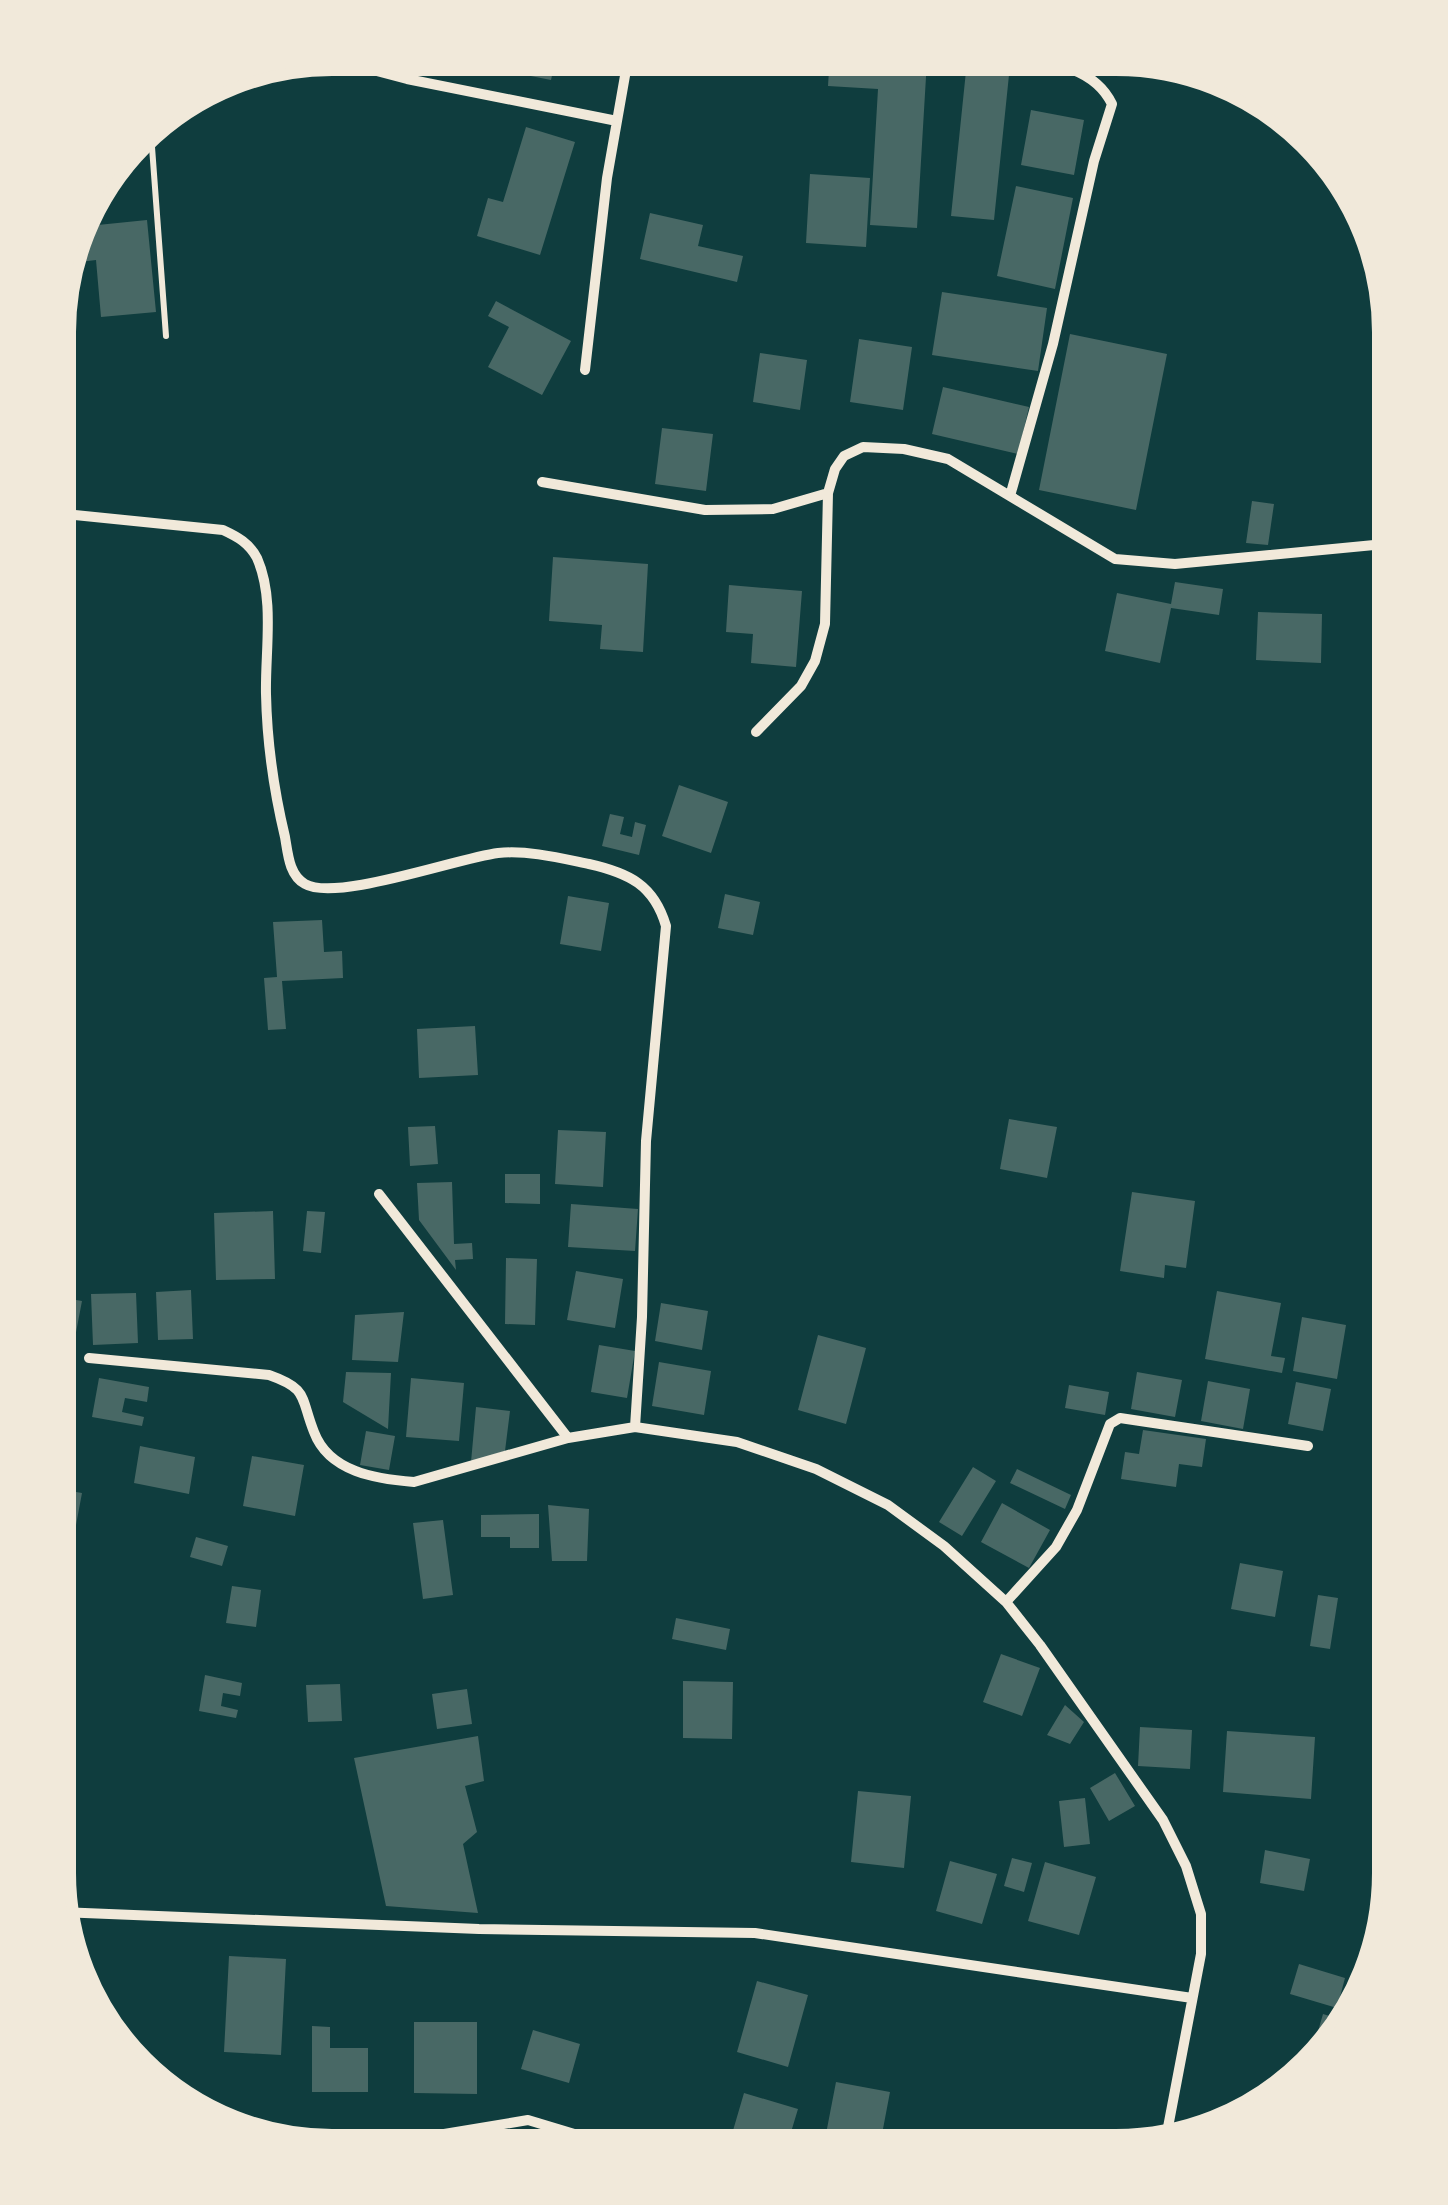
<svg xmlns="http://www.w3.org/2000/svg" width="1448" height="2205" font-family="'Nunito Sans',sans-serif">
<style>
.building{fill:#486865}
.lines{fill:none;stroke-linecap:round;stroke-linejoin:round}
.service{stroke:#f1e9da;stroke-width:6}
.minor{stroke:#f1e9da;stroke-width:10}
.tertiary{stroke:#f1e9da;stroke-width:18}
.rim{fill:none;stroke:#f1e9da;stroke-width:12}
</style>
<rect width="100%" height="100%" fill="#0f3d3e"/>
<path class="building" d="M488,53H557L551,80L486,67Z
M830,54L927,60L917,228L870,225L878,89L828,86Z
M966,71L1009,75L994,220L951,216Z
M1031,110L1084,120L1074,175L1021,165Z
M526,127L575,142L540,255L477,236L488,198L503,202Z
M810,174L870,178L866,247L806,243Z
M1016,186L1073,198L1055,289L997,276Z
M650,213L703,225L698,246L743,256L737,282L640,259Z
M147,220L156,312L101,317L96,260L72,263L71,247L78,227Z
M942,292L1047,308L1038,371L932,355Z
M496,301L571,341L542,395L488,367L509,327L488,316Z
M1070,334L1167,354L1136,510L1039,490Z
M859,339L912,347L903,410L850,402Z
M760,353L807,360L800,410L753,402Z
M943,387L1029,407L1018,454L932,434Z
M662,428L713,434L706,491L655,484Z
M1252,501L1274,504L1268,545L1246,543Z
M553,557L648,564L643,652L600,649L602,625L549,621Z
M1175,582L1223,589L1219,615L1171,608L1160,663L1105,651L1117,593L1171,604Z
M729,585L802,591L796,667L751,663L753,634L726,632Z
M1258,612L1322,614L1321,663L1256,660Z
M679,785L728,802L711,853L662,836Z
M610,814L624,817L620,834L632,837L635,822L646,825L639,855L602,846Z
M725,894L760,902L753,935L718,928Z
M568,896L609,903L601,951L560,944Z
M322,920L324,952L342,951L343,978L282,981L286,1029L268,1030L264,978L277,977L273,922Z
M475,1026L478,1075L419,1078L417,1029Z
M1009,1119L1057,1127L1047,1178L1000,1169Z
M435,1126L438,1164L410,1166L408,1127Z
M558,1130L606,1132L603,1187L555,1184Z
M505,1174H540V1204L505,1203Z
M452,1182L454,1244L472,1243L473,1259L455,1260L456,1270L419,1220L417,1183Z
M1132,1192L1195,1201L1186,1268L1165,1265L1164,1278L1120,1271Z
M571,1204L638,1209L635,1251L568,1247Z
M273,1211L275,1279L216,1280L214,1213Z
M307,1211L325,1212L321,1253L303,1251Z
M506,1258L537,1259L535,1325L505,1324Z
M576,1271L623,1279L615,1328L567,1320Z
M191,1290L193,1339L158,1340L156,1292Z
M1217,1291L1281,1303L1271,1356L1285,1358L1282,1373L1205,1359Z
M136,1293L138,1343L93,1345L91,1294Z
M53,1296L82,1301L73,1348L53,1344Z
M661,1303L708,1311L702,1350L655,1341Z
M404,1312L398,1362L352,1360L355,1315Z
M1302,1317L1346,1325L1337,1379L1293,1371Z
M818,1335L866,1348L846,1424L798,1410Z
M599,1345L635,1351L627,1398L591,1392Z
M659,1362L711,1371L704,1415L652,1406Z
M346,1372L391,1373L388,1429L343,1402Z
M1137,1372L1182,1380L1175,1417L1131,1409Z
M99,1378L149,1387L147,1402L125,1398L122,1412L144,1417L142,1426L92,1417Z
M411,1378L464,1383L459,1441L406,1437Z
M1208,1381L1250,1389L1243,1429L1201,1421Z
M1296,1382L1331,1389L1323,1431L1288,1424Z
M1069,1385L1109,1392L1105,1415L1065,1408Z
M476,1407L510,1411L505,1451L471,1462Z
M1143,1430L1206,1439L1202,1467L1179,1464L1176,1487L1121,1479L1125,1452L1139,1454Z
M366,1431L395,1436L389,1470L360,1465Z
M140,1446L195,1457L189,1494L134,1483Z
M252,1456L304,1465L295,1516L243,1506Z
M973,1467L996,1481L962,1536L939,1522Z
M1017,1469L1071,1495L1065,1509L1010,1483Z
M53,1488L82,1493L73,1541L53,1537Z
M1002,1503L1050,1530L1029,1568L981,1542Z
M548,1505L589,1509L587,1561H552Z
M539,1514V1548H510V1537H481V1515Z
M443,1520L453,1595L423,1599L413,1523Z
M196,1537L228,1546L222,1566L190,1557Z
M1240,1563L1283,1571L1275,1617L1231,1609Z
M232,1586L261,1590L256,1627L226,1623Z
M1318,1595L1338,1598L1330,1649L1310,1646Z
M53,1611L59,1612L55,1637H53Z
M676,1618L730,1629L726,1650L672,1639Z
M1001,1654L1040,1668L1022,1716L983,1702Z
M205,1675L242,1683L240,1696L223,1693L221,1706L238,1710L236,1718L199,1711Z
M683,1681L733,1682L732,1739L683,1738Z
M340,1684L342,1721L308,1722L306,1685Z
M467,1689L472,1724L437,1729L432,1694Z
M1065,1705L1084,1722L1070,1744L1047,1735Z
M1140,1727L1192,1730L1190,1769L1138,1766Z
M1227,1731L1315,1737L1311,1799L1223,1792Z
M478,1736L484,1781L465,1786L477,1832L463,1844L478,1913L386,1906L354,1758Z
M1115,1773L1135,1806L1109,1821L1090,1788Z
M858,1791L911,1796L904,1868L851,1862Z
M1085,1798L1090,1844L1064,1847L1059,1801Z
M1265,1850L1310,1859L1304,1891L1260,1883Z
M1012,1858L1032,1863L1024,1892L1004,1886Z
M950,1861L997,1874L982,1924L936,1911Z
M1045,1862L1096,1877L1079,1935L1028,1921Z
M229,1956L286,1959L281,2055L224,2052Z
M1299,1964L1345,1978L1337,2008L1290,1994Z
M757,1981L808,1995L788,2067L737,2052Z
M1323,2014L1346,2021L1338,2043L1322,2055L1312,2052Z
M414,2022H477V2094L414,2093Z
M312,2026L330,2027V2048H368V2092H312Z
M533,2030L580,2044L569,2083L521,2069Z
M836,2082L890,2092L879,2150L825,2139Z
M744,2093L798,2109L785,2152L727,2151Z"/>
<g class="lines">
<path class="service" d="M150,120L166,336"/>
<path class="minor" d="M316,55L407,79L617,121
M1002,55C1042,62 1092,63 1112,104L1094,161L1053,344L1010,496
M585,370L607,178L629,53
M542,482L705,510L773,509L828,493
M55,513L223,530C238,537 249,543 257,558C275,599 265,651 266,694C267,742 274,791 285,837C288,854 289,875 305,884C336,902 458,858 498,853C528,850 560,858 589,864C629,873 654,885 666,926L646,1141L642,1317L635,1427
M756,732L801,686L815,661L825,624L828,493L835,469L844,456L863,447L904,449L948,459L1115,559L1175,564L1395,543
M379,1194L568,1438
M89,1358L269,1375C309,1389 300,1397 314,1432C329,1472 376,1479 414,1482L568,1438L635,1427L737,1442L816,1469L888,1505L944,1546L1006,1602L1040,1645L1163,1820L1186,1866L1201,1914V1954L1165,2143
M1006,1602L1056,1547L1077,1510L1110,1424L1120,1418L1308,1446
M60,1912L479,1929L755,1933L1192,1998
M420,2138L528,2120L581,2136L603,2151"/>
<path class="tertiary" d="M1395,996L1391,939L1395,848"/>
</g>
<path d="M0 0H1448V2205H0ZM332 70H1116A262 262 0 0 1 1378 332V1873A262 262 0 0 1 1116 2135H332A262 262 0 0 1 70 1873V332A262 262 0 0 1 332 70Z" fill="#f1e9da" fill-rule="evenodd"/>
<path class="rim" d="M332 70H1116A262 262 0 0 1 1378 332V1873A262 262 0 0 1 1116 2135H332A262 262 0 0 1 70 1873V332A262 262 0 0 1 332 70Z"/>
</svg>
